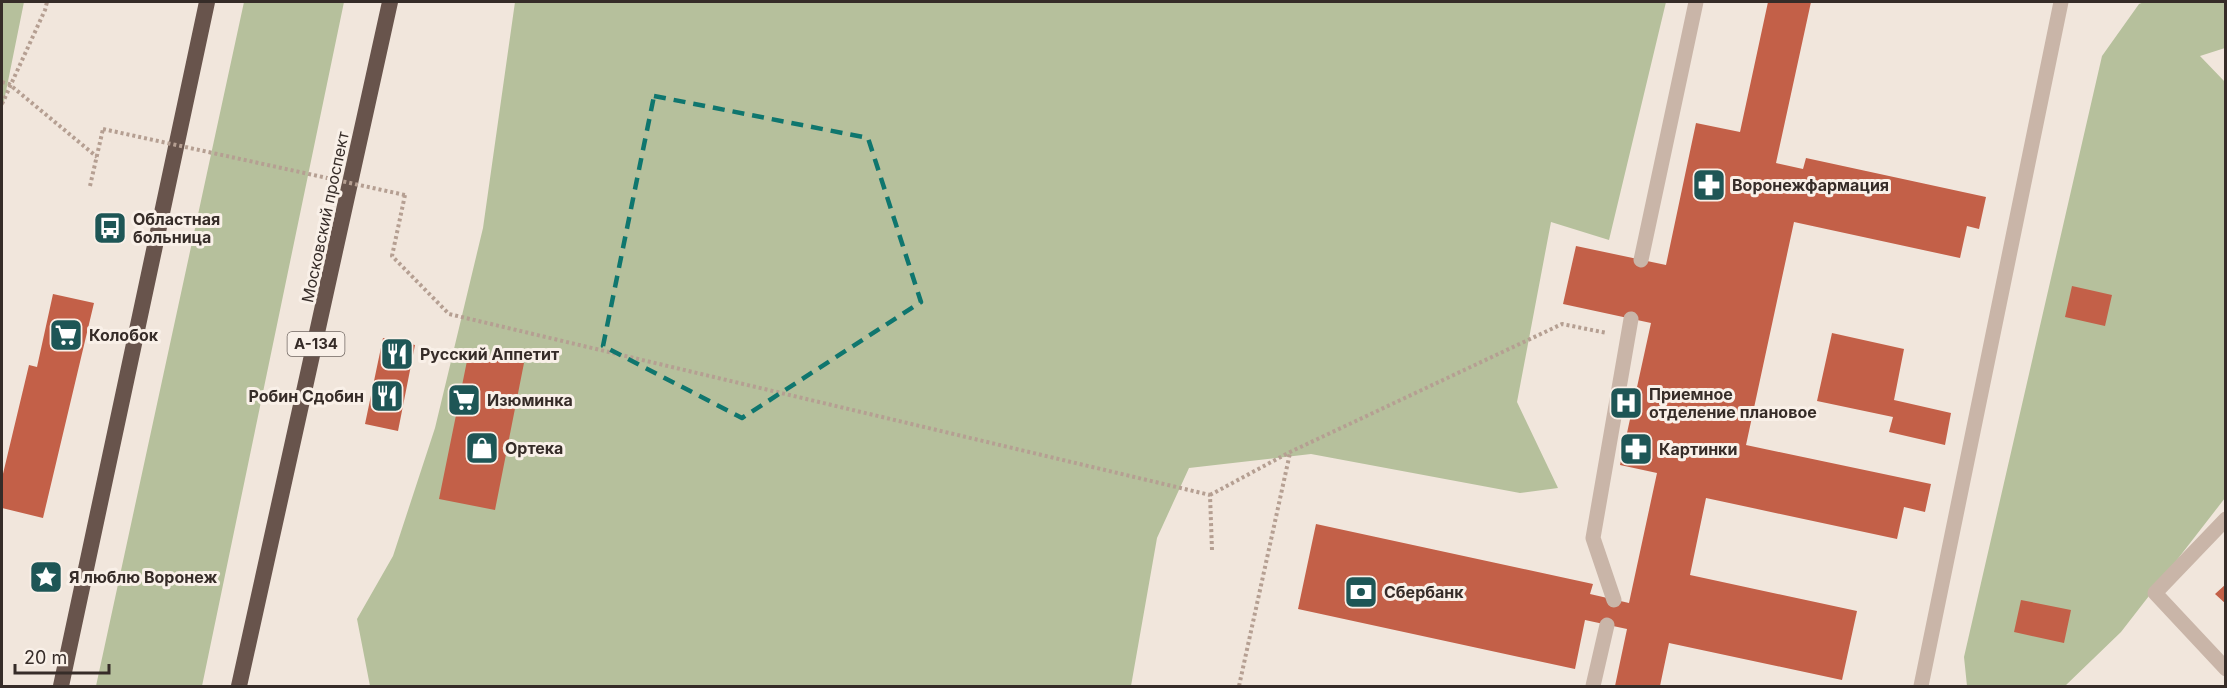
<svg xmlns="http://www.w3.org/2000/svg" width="2227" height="688" font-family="Inter,sans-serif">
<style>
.green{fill:#b6c09c}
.building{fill:#c36048}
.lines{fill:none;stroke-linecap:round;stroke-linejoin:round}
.path{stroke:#b59f92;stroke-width:4;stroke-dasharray:3 3;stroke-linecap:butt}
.service{stroke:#c9b5a8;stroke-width:15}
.trunk{stroke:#68544c;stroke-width:16}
.path-bridge{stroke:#b59f92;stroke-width:4;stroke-dasharray:3 3;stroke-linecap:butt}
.marked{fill:none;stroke:#0f766e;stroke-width:4.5;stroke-dasharray:12 8;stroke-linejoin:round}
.labels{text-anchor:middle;stroke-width:6;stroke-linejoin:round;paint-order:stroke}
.shield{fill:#f9f0e8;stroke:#706762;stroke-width:1.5}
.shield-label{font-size:15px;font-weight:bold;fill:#362c28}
.poi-label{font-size:16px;font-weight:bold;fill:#362c28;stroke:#f9f0e8;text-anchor:start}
.street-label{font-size:16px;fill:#362c28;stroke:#f9f0e8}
</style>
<rect width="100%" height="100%" fill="#f1e6dc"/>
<path class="green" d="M2,2H24L2,111Z
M244,2H344L202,686H96Z
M515,2H1666L1609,240L1551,222L1517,402L1558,488L1520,493L1311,454L1189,468L1157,538L1131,686H370L357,619L393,556L435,428L483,228Z
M2144,2H2225V48L2200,56L2225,82V498L2121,632L2065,686H1967L1964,657L2102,56L2139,4Z"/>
<path class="building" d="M1768,2H1811L1776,163L1803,169L1806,158L1986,197L1979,229L1967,226L1960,258L1794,222L1746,445L1931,484L1925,512L1904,507L1897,539L1706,498L1690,575L1857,611L1842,680L1669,643L1660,686H1615L1627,629L1585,620L1575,669L1298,609L1316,524L1593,584L1590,594L1629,603L1657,473L1620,465L1651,323L1563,304L1576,246L1666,265L1696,123L1740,132Z
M2072,286L2112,295L2105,326L2065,317Z
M53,294L94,303L43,518L2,508V478L29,365L37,367Z
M1832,333L1904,349L1894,400L1951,413L1945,445L1889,432L1893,417L1817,401Z
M383,338L415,345L398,431L365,424Z
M469,351L524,363L495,510L439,499Z
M2226,584V604L2215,594Z
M2021,600L2071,610L2064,643L2014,632Z"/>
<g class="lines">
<path class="path" d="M2,82L9,84L97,157
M2,104L45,10L47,2
M90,186L103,129
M405,195L392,256L449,314L1210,495L1212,550
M1210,495L1290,452L1562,324L1607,333
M1239,686L1290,453"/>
<path class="service" d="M1641,260L1696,2
M2226,519L2155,593L2226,669
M1614,600L1593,538L1631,319
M1593,686L1607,625
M1921,686L2061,2"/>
<path class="trunk" d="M61,686L207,2
M239,686L390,2"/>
<path class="path-bridge" d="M103,129L405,195"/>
</g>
<path class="marked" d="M654,96L868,138L921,302L742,418L603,346Z"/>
<defs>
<symbol id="pharmacy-square" viewBox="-11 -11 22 22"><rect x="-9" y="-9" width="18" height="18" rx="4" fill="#1e5656" stroke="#f9f0e8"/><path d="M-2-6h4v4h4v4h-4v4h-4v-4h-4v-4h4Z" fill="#fff"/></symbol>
<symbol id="bus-square" viewBox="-11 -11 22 22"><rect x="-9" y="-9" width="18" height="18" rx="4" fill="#1e5656" stroke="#f9f0e8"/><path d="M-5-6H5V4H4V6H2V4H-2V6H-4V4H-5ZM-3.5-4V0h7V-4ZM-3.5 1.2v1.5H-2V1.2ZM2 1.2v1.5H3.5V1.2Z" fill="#fff"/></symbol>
<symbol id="supermarket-square" viewBox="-11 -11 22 22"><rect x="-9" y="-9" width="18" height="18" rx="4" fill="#1e5656" stroke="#f9f0e8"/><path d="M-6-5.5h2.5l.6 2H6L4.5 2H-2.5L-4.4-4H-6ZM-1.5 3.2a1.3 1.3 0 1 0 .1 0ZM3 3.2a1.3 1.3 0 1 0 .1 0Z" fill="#fff"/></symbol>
<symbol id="restaurant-square" viewBox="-11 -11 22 22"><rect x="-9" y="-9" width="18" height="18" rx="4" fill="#1e5656" stroke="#f9f0e8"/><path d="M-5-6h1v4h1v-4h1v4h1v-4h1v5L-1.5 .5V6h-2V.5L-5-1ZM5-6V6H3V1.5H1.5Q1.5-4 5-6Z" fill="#fff"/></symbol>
<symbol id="hospital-square" viewBox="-11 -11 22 22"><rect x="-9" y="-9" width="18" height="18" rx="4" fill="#1e5656" stroke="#f9f0e8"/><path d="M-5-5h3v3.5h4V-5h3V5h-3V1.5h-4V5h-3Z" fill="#fff"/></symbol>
<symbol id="shop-square" viewBox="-11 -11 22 22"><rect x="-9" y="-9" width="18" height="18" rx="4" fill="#1e5656" stroke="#f9f0e8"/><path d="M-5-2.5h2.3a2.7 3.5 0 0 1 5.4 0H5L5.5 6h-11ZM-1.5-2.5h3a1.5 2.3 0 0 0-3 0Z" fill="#fff"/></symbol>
<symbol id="sight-square" viewBox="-11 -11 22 22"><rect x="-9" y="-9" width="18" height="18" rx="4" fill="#1e5656" stroke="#f9f0e8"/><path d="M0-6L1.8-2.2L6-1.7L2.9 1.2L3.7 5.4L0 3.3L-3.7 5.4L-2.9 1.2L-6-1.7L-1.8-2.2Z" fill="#fff"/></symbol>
<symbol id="bank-square" viewBox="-11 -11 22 22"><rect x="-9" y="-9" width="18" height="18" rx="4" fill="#1e5656" stroke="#f9f0e8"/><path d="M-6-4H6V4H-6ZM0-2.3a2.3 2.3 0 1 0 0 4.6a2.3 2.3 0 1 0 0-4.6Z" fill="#fff"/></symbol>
</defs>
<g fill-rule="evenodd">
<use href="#pharmacy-square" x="1690" y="166" width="38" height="38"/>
<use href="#bus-square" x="91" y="209" width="38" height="38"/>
<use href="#supermarket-square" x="47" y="316" width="38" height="38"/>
<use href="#restaurant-square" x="378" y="335" width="38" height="38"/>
<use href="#restaurant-square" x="368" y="377" width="38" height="38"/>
<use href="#supermarket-square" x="445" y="381" width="38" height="38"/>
<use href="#hospital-square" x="1607" y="384" width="38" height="38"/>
<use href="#shop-square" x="463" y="429" width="38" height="38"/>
<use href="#pharmacy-square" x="1617" y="430" width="38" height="38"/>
<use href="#sight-square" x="27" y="558" width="38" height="38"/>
<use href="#bank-square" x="1342" y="573" width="38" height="38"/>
</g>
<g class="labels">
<rect class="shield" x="287.5" y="332" width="57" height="24" rx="4.5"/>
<g class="shield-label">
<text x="316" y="349">А-134</text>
</g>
<g class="poi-label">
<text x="1732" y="191">Воронежфармация</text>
<text x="133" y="225">Областная<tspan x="133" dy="18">больница</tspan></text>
<text x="89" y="341">Колобок</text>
<text x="420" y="360">Русский Аппетит</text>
<text x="1649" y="400">Приемное<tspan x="1649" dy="18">отделение плановое</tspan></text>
<text x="364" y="402" text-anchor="end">Робин Сдобин</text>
<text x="487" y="406">Изюминка</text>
<text x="505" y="454">Ортека</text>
<text x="1659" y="455">Картинки</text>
<text x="69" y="583">Я люблю Воронеж</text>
<text x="1384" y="598">Сбербанк</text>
</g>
<g class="street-label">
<text transform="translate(325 217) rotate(-78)" y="6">Московский проспект</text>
</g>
</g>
<rect width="2227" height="688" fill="none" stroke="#362c28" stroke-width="6"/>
<path d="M15 664v9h94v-9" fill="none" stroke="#362c28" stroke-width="3"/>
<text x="24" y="664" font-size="18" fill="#362c28" stroke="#f9f0e8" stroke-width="4.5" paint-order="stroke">20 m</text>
</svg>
